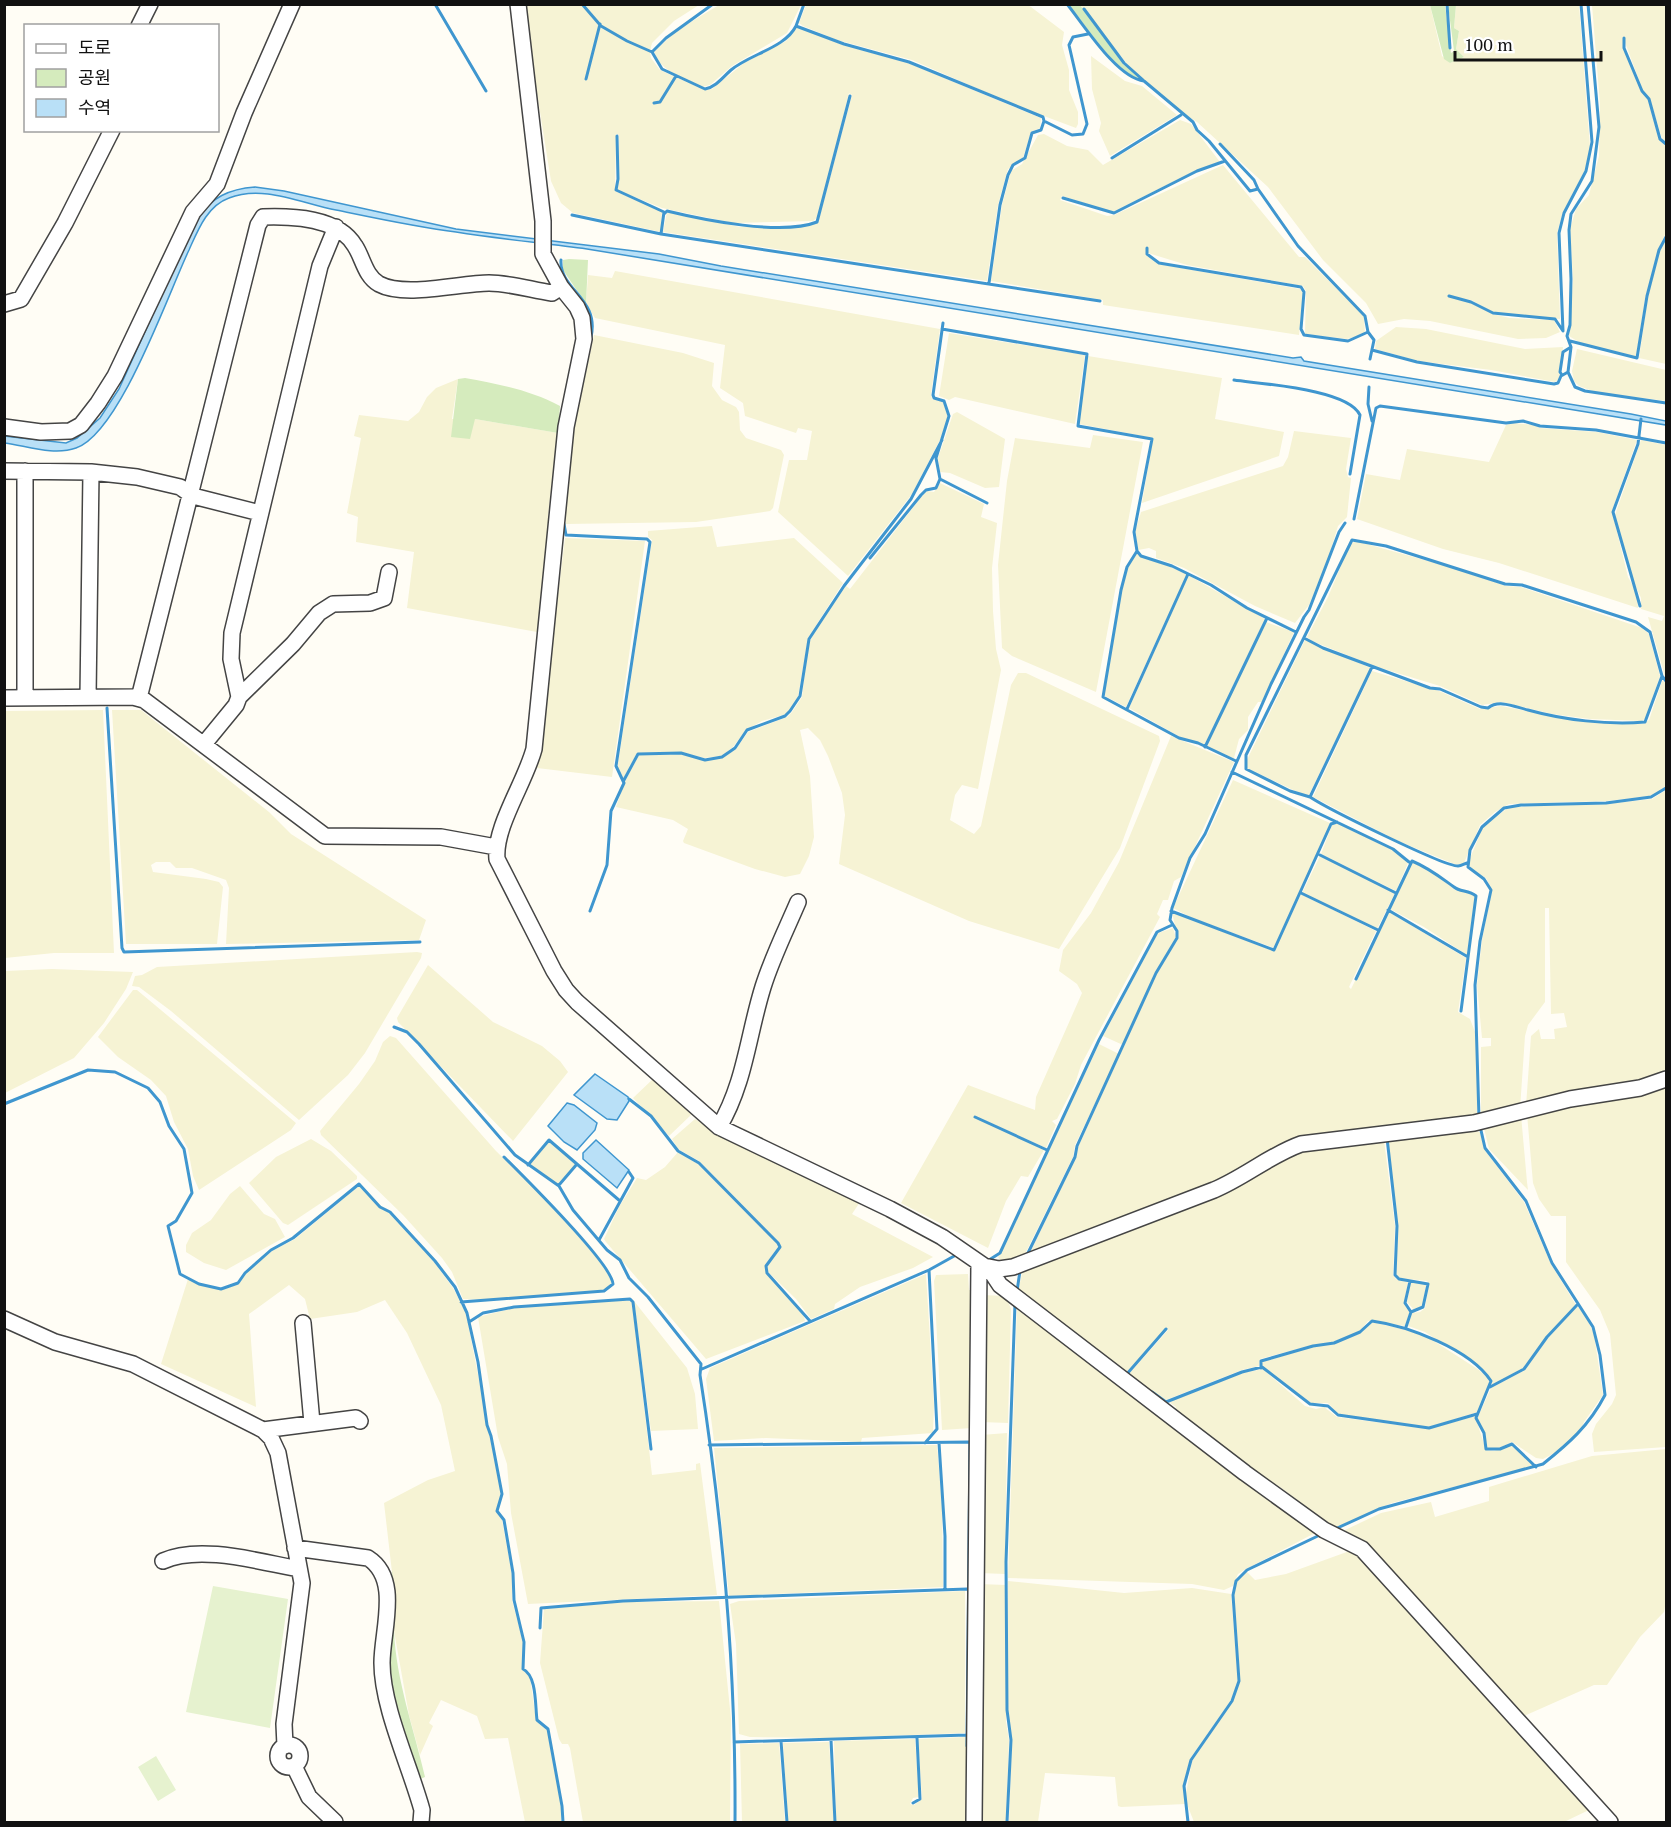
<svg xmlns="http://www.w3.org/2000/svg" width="1671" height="1827" font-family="'PT Serif','Noto Sans KR',serif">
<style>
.farmland{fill:#f6f3d4}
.green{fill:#d5ebbd}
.pitch{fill:#e6f2cf}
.water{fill:#b9e0f7;stroke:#3f96cf;stroke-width:1.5}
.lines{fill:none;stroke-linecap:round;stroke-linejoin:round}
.stream{stroke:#3f96cf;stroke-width:3}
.minor-casing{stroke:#444;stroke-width:18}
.minor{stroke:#fff;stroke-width:15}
</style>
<rect width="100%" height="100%" fill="#fffdf5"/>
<path class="farmland" d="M523,5H699L674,21L652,43L650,51L651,58L660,70L705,90L712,89L744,63L786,41L797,27L843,45L908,63L1041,118L1040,128L1031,132L1023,158L1008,169L998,205L987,281L663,232L667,212L740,227H796L818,223L852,95L849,93L819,216L813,221L733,223L662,208L617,190L619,135L616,134L615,191L662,212L661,232L573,213L561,203L551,181Z
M719,5H801L787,33L732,66L710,85L702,87L669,71L660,63L654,52L676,31Z
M806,5L1026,4L1031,7L1064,32L1062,45L1069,70V90L1078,112V124L1076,128L1015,105L912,60L837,40L803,26L799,23Z
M1080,5H1430L1442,56L1450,63L1464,57L1456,49L1459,31L1454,28L1456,5H1579L1590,147L1585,170L1563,212L1557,233L1560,319L1510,315L1493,312L1471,300L1447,296L1471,303L1492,314L1510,318L1554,320L1560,332L1546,338L1518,339L1430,321L1404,319L1378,324L1366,303L1323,260L1268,187L1197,122L1181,112L1132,70Z
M1592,5H1666V142L1662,139L1650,99L1643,91L1623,37L1624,48L1641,91L1648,99L1659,140L1666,146V233L1658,250L1645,299L1636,357L1582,344L1569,336L1573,279L1570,229L1576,209L1589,195L1599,156L1600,104Z
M1091,56L1125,81L1142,86L1177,115L1110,156L1099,131L1101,123L1092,89Z
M1180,120L1191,124L1220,162L1197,170L1113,212L1062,196L1060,200L1107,216L1114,215L1223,165L1299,257H1305L1364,316L1365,334L1347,339L1305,334L1306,291L1303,286L1187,265L1148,253L1147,247L1146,255L1158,264L1300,289L1303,293L1299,335L1103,305V300L991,281L1002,205L1011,171L1022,164L1038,135L1044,134L1067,146L1088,150L1103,165Z
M1666,240V364L1639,358L1648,296L1660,250Z
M615,271L940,329L931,394L932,399L943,402L948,416L941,438L912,494L848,576L778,512L789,460H807L812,431L798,428L796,433L745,416L743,403L720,388L725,345L595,318L586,304L588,275L612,278Z
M1396,327L1426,329L1525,349L1563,347L1559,379L1555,382L1491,370L1418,361L1375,349L1376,341Z
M949,333L1085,355L1075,424L955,397L949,400L939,396Z
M594,335L683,353L714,363L712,386L722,400L736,407L739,412L740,430L746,438L781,450L784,455L773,508L770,511L696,522L566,524V478L574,429Z
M1577,349L1666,370V401L1595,392L1579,386L1574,381L1572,371Z
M1088,356L1222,378L1215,419L1284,432L1279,456L1142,503L1153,438L1079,424Z
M458,379L452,419H475L558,433L548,515L551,527L537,632L407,608L414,552L356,542L358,517L347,513L361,438L354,436L359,415L408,421L419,412L427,397L436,388Z
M957,412L1005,439L999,487L985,488L950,473L940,472L938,458L953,414Z
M1513,423L1535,425L1540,428L1597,432L1637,440L1612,511L1628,577L1637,593L1638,608L1499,563L1443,549L1357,519L1366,474L1400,480L1407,449L1489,462L1506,425Z
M1294,431L1351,438L1346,469L1348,477L1351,478L1347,517L1338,526L1326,566L1309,605L1295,623L1255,606L1184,568L1156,558V551L1149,548L1138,550L1135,532L1141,512L1283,466L1288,457Z
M1093,435L1143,442L1096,692L1012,656L1002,648L998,565L1007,481L1015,438L1090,448Z
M1641,440L1666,445V680L1648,617L1662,621L1664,616L1641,609V598L1631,576L1615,515Z
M940,483L984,504L981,517L997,523L992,568L993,611L996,649L1001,670L978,789L962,785L955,795L950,820L974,834L981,826L1011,685L1018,673H1026L1159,736L1160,741L1120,848L1059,949L969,921L839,864L845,815L842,793L828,756L820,740L808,728L800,730L810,776L814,837L809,856L800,874L785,877L755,869L684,843L683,841L688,829L673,820L616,807L625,781L639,755L681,754L706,761L722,758L736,749L748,732L787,717L792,712L802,697L808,645L816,629L846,586L850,589L922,496L927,491L934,492Z
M712,526L717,547L794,538L843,583L808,638L798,697L787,714L762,721L746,730L733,747L722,756L704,758L681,752L637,753L623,779L617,770L652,540L648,537V531Z
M565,538L645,541L612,777L537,768Z
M1356,541L1457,569L1506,586L1521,587L1642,628L1649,634L1660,676L1646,718L1642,721L1590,719L1552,714L1502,702L1482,705L1440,686L1374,666L1312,641L1307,637L1328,597L1350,544Z
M1137,553L1187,574L1126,707L1105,696L1103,692L1122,590L1128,567Z
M1188,575L1265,619L1204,746L1180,737L1129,708Z
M1266,622L1294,632L1262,702H1258L1248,717V730L1239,739L1234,758L1225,757L1206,747Z
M1305,640L1371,668L1308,797L1247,768L1245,764Z
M1372,671L1439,691L1480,709L1501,706L1582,721L1643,724L1649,720L1662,681L1666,682V787L1652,796L1607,801L1509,804L1495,812L1480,825L1464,863L1457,865L1442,859L1398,841L1313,797Z
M103,710L114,953H54L5,958V711Z
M112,710H141L269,812L291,834L426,920L419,940L226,944L229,888L226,880L192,868H176L170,862H156L151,865L153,872L206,879L219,882L223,887L217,944H126Z
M1171,736L1234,762L1181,877L1174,881L1168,900H1163L1157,914L1160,917L1081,1065L1075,1084L1057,1119L1052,1121L1056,1125L1046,1148L973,1115L1044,1150L1028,1177L1021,1176L1006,1201L988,1248L901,1203L968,1085L1035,1110L1036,1097L1082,993L1077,984L1059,971L1063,950L1091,913L1119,862Z
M1233,780L1330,823L1319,854L1274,948L1192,918L1173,908Z
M1666,790V1074L1526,1106L1531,1036L1539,1029L1541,1039H1555L1554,1029L1567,1027L1564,1013L1551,1014L1549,908H1545V1002L1528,1025L1525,1036L1520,1109L1481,1117V1047L1491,1046V1038H1482L1477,985L1482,940L1492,890L1486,878L1472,870L1468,863L1483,827L1509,807L1606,804L1652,799Z
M1336,823L1393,850L1408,863L1396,891L1321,854L1332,825Z
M1320,856L1395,893L1377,929L1302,893Z
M1412,862L1431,870L1455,890L1466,891L1475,896L1467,955L1424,927L1390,909Z
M1301,894L1376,931L1349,987L1351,989L1389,912L1466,958L1458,1012L1470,1019L1477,1037V1119L1289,1142L1278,1146L1236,1177L1028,1257L1076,1157L1078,1147L1157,973L1178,939L1172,912L1274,951Z
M1173,928L1176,938L1155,972L1123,1045L1103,1036L1158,933Z
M417,952L422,953L421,958L365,1053L348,1075L299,1120L171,1011L139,987L132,986L135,976L142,975L157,967Z
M428,965L493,1022L542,1046L560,1061L568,1072L513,1141L398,1022L397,1018Z
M52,969L133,972L126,989L104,1023L74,1058L5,1093V971Z
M133,990H137L296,1123L291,1130L199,1190L193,1176L188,1149L174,1122L166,1096L151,1080L118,1057L98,1037Z
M390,1036L396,1038L496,1151L553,1207L605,1267L613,1280L610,1288L604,1290L486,1300L463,1299L452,1272L442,1258L403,1215L321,1135L320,1131L359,1084L375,1061L383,1042Z
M1099,1044L1119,1054L1075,1145L1073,1157L1025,1254L1016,1261L1002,1263L998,1257Z
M654,1078L690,1111L691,1115L669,1136L633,1098Z
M1666,1082V1447L1594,1452L1592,1434L1596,1424L1612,1404L1616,1395L1610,1334L1600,1310L1566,1262V1216H1551L1539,1199L1533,1183L1527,1114Z
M1521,1115L1527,1182L1528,1190L1489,1149L1483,1124Z
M695,1119L724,1137L860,1202L852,1214L933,1257L913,1268L860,1287L835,1304L834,1309L811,1319L796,1299L768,1272L767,1266L781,1247L779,1242L699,1161L678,1149L672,1139Z
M1472,1131L1480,1132L1484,1149L1524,1202L1551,1264L1576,1305L1546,1337L1523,1368L1492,1385L1489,1376L1480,1368L1425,1332L1408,1326L1412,1313L1420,1312L1425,1308L1429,1284L1427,1281L1399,1278L1396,1274L1398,1226L1387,1140Z
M311,1139L331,1151L357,1176V1179L288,1225L283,1223L249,1183L276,1157Z
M1384,1140L1395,1226L1393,1275L1396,1279L1408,1282L1404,1303L1410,1311L1405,1326L1368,1321L1360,1331L1333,1342L1313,1345L1260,1359L1259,1366L1242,1370L1166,1400L1128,1375L1168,1330L1166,1328L1126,1373L1018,1292L1023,1269L1304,1148Z
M549,1141L576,1164L558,1185L529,1165Z
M678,1152L698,1164L777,1243L778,1247L765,1265L766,1273L803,1313L805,1321L706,1359L606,1242L604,1239L619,1207L637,1178L646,1180L665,1167Z
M240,1186L264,1214L275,1219L285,1237L226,1270L204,1263L186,1252V1245L192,1233L211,1220L230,1194Z
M359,1186L389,1213L434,1262L453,1288L466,1313L500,1488L501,1500L496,1511L502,1520L512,1574V1600L523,1642L522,1669L530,1677L536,1720L547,1729L561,1805V1822H525L508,1738L485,1739L477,1716L441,1700L429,1723L433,1726L420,1755L409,1715L394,1631L395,1598L384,1503L428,1480L455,1471L441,1405L407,1333L385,1300L357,1312L310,1319L305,1299L289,1285L249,1314L256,1407L161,1364L188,1279L221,1290L239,1284L246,1273L272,1251L295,1239Z
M926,1274L934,1405L933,1433L862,1438L861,1442L766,1438L714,1441L706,1379L710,1368Z
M968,1274L969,1290H973L972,1428L942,1430L934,1281L936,1275Z
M1411,1282L1426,1284L1423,1306L1415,1311L1407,1302Z
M982,1295L1006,1296L1011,1309L1008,1423L981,1422Z
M625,1300L632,1302L652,1475L696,1470V1464L700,1463L717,1595L528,1604L511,1513L507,1464L498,1437L478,1317L514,1308Z
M634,1301L687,1368L695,1394L698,1429L651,1431Z
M1017,1306L1134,1395L1315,1533L1246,1569L1238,1574L1233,1586L1224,1590L1192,1584L1008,1578Z
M1577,1306L1585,1315L1594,1334L1603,1395L1584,1422L1581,1431L1564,1448L1543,1459L1536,1458L1512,1442L1500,1448L1487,1449L1485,1432L1477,1419L1491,1388L1525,1370L1548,1338Z
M1372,1322L1423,1334L1479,1370L1488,1378L1490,1385L1478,1412L1429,1427L1338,1414L1328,1403H1311L1261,1366L1262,1362L1313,1347L1334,1344L1361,1333Z
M1263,1369L1305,1406L1316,1409L1324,1407L1337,1417L1429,1429L1475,1416L1486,1450L1494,1451L1512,1445L1535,1466L1392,1503L1334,1528L1280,1487L1253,1471L1221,1444L1175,1412L1176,1407L1169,1402L1242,1373Z
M1007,1433L1005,1574L979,1573L981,1435Z
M937,1445L942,1506L943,1587L729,1596L714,1448Z
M1666,1449V1601L1664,1612L1640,1637L1607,1685H1594L1522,1717L1344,1534L1345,1530L1381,1513L1431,1502L1435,1517L1489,1501V1487L1592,1456Z
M1355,1549L1526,1734L1589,1810L1564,1822H1194L1185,1799L1192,1761L1233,1701L1240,1681L1234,1595L1237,1581L1247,1572L1255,1580L1286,1574Z
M1008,1581L1124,1593L1192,1588L1231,1594L1238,1681L1231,1700L1190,1759L1183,1786L1185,1804L1121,1807L1118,1806L1115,1777L1045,1773L1038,1822H1009L1012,1740L1008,1721Z
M979,1584L1006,1585V1722L1009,1740L1006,1822H977Z
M965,1591V1733L831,1738L750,1737L739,1734L736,1644L730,1604L739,1601Z
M719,1601L731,1719L730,1822H583L570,1748L568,1744H562L559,1739L540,1663L544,1609L624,1602Z
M966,1737L967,1822H836L834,1741L915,1739L919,1797L913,1798L910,1804L914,1805L922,1799L918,1739Z
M829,1742L834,1822H788L783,1743Z
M779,1743L785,1822H742L740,1744Z"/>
<path class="green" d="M1069,5H1080L1123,64L1143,80C1119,77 1084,23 1069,5Z
M1430,5H1445L1451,53L1454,51L1448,5H1456L1454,28L1459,31L1456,49L1464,57L1450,63L1444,59Z
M569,259L588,260L586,304L563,270V260Z
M465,378C498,384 530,390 560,406L558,433L475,419L470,439L451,437L458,379Z
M392,1570C395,1591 393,1610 394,1631C396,1680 414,1729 425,1777L420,1779L389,1682Z"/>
<path class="pitch" d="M213,1586L288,1599L270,1728L186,1712Z
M156,1756L176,1790L158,1801L138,1767Z"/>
<path class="water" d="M255,187L284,191L456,229L659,254L721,266L1293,358L1301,357L1304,361L1631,414L1666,421V425L587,249C543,243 500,239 456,232C416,227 375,218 336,210C303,204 263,184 229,198C207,206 198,230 189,250C168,294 120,433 76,448C54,456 27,446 5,443L4,436L66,443L77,438L100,418L119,389L196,219C212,197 229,189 255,187Z
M595,1074L628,1097L629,1101L617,1120L607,1119L574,1095Z
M567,1103L574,1105L597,1123L595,1130L577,1150L564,1142L548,1126Z
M596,1140L629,1170L617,1188L583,1159V1153Z"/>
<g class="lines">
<path class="stream" d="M435,4L486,91
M582,4L601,26L627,41L652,52
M713,4L666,38L652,52L662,69L705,89C716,87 723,77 731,70C750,54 785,48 796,26L844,44L909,62L1043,117L1044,121L1072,135L1083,134L1087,124L1069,45L1073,37L1088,34
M1067,4C1084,25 1117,78 1144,81L1193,122L1197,130L1209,141L1250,191L1258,189L1298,246L1365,316L1368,332L1374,340L1370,359
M1447,4L1450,48
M1084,9L1124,63L1143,80
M796,26L804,4
M1624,38V48L1642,91L1649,99L1660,139L1666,144
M586,79L600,24
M654,103L660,102L676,76
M617,136L618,179L616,190L664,212L661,234
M1220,144L1254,180L1258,189
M1112,158L1181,115
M1063,198L1114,213L1197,171L1225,161
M664,214L667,211C704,220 782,236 817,222L850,96
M572,215L661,234L1100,301
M1147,248V254L1159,263L1301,287L1304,292L1301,329L1304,335L1348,341L1368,332
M561,260C559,290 600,298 591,337
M989,283L1000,205L1008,175L1013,165L1025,158L1032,133L1041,130L1044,121
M1449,296L1471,302L1493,313L1555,319L1563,331
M943,323L933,395L934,398L944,401L949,416L936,458L940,479L987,503
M942,329L1087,354L1078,426L1152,439L1134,532L1137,551L1141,556L1172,566L1211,585L1247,608L1296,632
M1563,331L1559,233L1564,213L1586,171L1592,142L1581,4
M1570,341L1637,358L1647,296L1659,250L1666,237
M1372,350L1417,362L1554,384L1558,383L1561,376L1568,372L1575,387L1585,391L1666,403
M1568,372L1571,347L1567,336L1570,325L1571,279L1569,230L1571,214L1592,181L1599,127L1588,4
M1562,375L1560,372L1563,352L1571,347
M1234,380C1261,384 1348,389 1360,415L1350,474
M1369,387L1368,404L1372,421
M1354,519L1376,408L1380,406L1506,423L1523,421L1540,426L1596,430L1666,443
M564,524L566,535L647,539L650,542L616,766L624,783L611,811L607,865L590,911
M1137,551L1127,567L1121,590L1103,697L1179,738L1198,743L1236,761
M870,558L921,495L926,490L936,488L940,479
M1640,606L1613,512L1638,444L1641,419
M1304,638L1323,648L1430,688L1440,689L1481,707L1488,708C1499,699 1515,707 1528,710C1564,720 1607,725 1645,722L1662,676
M1372,667L1310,797L1290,791L1246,769V755L1352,540L1386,546L1505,584L1522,585L1636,622L1650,632L1662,676L1666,681
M107,708L122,948L124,952L420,942
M1127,709L1188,574
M1205,747L1267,618
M1232,772L1393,849L1409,862
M624,780L638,754L681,753L705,760L722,757L735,748L747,730L785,716L790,711L800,696L809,639L844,586L911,499L942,440
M1310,797C1328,809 1443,866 1458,866C1461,866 1464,864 1467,863
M1320,855L1396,893
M1301,893L1378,930
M1388,910L1468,957
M1171,911L1274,950L1331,824L1337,822
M1356,979L1412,861C1429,868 1440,877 1454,887C1460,892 1469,890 1476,896L1461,1011
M394,1027L407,1032L419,1044L515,1155L559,1186L573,1210L607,1250L620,1260L629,1278L648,1297L701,1364L700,1375C723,1522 736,1674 735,1822
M629,1099L651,1116L678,1151L699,1163L778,1243L780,1247L766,1266L767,1273L810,1321
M4,1104L88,1070L115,1072L148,1088L160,1102L169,1126L184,1149L192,1193L176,1221L168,1226L180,1274L199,1284L221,1289L238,1283L245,1273L271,1250L293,1238L359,1184L380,1207L390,1212L435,1261L455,1287L467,1313L478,1362L487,1425L491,1436L502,1494L497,1511L504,1520L513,1573L514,1600L524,1642L523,1669C537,1676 535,1705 537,1720L548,1729L562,1806L563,1822
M975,1117L1047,1150
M1479,1118L1475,985L1480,941L1491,890L1484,879L1468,867L1470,850L1482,827L1504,808L1521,805L1606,803L1651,797L1666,788
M1387,1138L1397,1226L1395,1275L1399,1279L1428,1284L1423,1307L1411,1312L1406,1327
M528,1165L549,1140L620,1201
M559,1185L577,1164
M599,1240L633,1178L629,1172
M1026,1257L1075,1157L1077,1146L1156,973L1177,938V931L1170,920L1172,908L1190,858L1205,834L1271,684L1304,617L1309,610L1339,532L1345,523
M989,1260L1000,1253L1099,1040L1157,932L1172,925
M1410,1281L1405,1303L1411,1312
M1017,1291L1020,1271
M461,1302L604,1291L613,1284C612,1264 523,1176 504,1157
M469,1322L483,1313L514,1307L630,1299L633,1302L651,1449
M1261,1368V1361L1313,1346L1334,1343L1360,1332L1372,1321C1408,1326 1470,1349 1491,1381L1476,1418L1484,1433L1486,1449H1500L1512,1444L1536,1467
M702,1369L929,1270L956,1255
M1126,1375L1166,1329
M1490,1387L1524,1369L1547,1337L1577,1305
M1152,1392L1166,1402L1242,1372L1262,1367L1310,1404L1328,1406L1338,1415L1429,1428L1477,1414
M925,1443L937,1429L929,1270
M939,1443L945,1536V1589
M709,1445L970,1442L967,1746
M1333,1530L1379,1509L1543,1464C1568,1444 1589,1426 1605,1395L1600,1355L1593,1327L1552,1263L1526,1201L1485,1148L1480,1126
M540,1628L541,1608L623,1601L967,1589
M831,1740L835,1822
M781,1741L787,1822
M734,1742L967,1735
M913,1803L920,1799L917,1738
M1007,1822L1011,1740L1007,1710L1006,1562L1015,1303
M1188,1822L1184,1786L1191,1760L1232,1701L1239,1681L1233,1595L1236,1581L1247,1570L1322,1534"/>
<defs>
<path id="minor" d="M518,4L543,221V254L561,287L577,307L582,318L584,339L566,427L534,749C525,783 494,827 497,859L554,971L566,990L577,1002L719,1127L890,1209L942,1237L984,1266L999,1269L1013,1267L1214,1190C1245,1177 1270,1155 1301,1144L1474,1123L1570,1099L1640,1088L1666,1079
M139,26L150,4
M4,304L21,299L65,223L112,130
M4,427L41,432L70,431L81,425L98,403L115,376L193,212L217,184L244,113L292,4
M4,471L91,472L137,477L180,487L193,496L260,513
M88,697L91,472
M239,697L293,644L319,613L333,604L370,603L384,598L389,572
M4,698L133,697L144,700L325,836L441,837L496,847
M25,698V471
M139,698L258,225L263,217C292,216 338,217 355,246C363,258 365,276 379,284C405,298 460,283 489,283C509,283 532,290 552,293L561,287
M204,744L236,705L239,697L231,659L232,633L320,266L336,227
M719,1127C745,1083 748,1035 763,987C772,958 786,930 798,902
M988,1267L1000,1285L1245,1473L1324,1530L1362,1549L1610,1822
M4,1319L55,1342L133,1364L263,1430L271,1438L278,1453L302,1583L284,1724L285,1746
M303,1323L312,1423
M263,1430L356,1418L360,1421
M295,1548L368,1558C401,1579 382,1630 382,1663C382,1707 410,1766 422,1810L421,1822
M163,1561C200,1544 260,1562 299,1569
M278 1756a11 11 0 1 1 22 0a11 11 0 1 1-22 0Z
M294,1766L309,1797L335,1822
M974,1822L979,1263"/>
</defs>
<use href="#minor" class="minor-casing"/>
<use href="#minor" class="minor"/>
</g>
<rect width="1671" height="1827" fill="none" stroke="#111111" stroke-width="12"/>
<rect x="24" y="24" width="195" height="108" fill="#ffffff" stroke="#a0a0a0" stroke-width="1.5"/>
<rect x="36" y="44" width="30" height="9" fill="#ffffff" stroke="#a0a0a0" stroke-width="1.5"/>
<text x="78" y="54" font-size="18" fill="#111111">도로</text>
<rect x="36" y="69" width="30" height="18" fill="#d5ebbd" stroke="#a0a0a0" stroke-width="1.5"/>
<text x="78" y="84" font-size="18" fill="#111111">공원</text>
<rect x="36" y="99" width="30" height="18" fill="#b9e0f7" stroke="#a0a0a0" stroke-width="1.5"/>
<text x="78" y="114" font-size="18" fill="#111111">수역</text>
<path d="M1455 51v9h146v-9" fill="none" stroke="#111111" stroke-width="3"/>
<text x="1464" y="51" font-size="18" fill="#111111" stroke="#ffffff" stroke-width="4.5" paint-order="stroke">100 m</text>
</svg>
